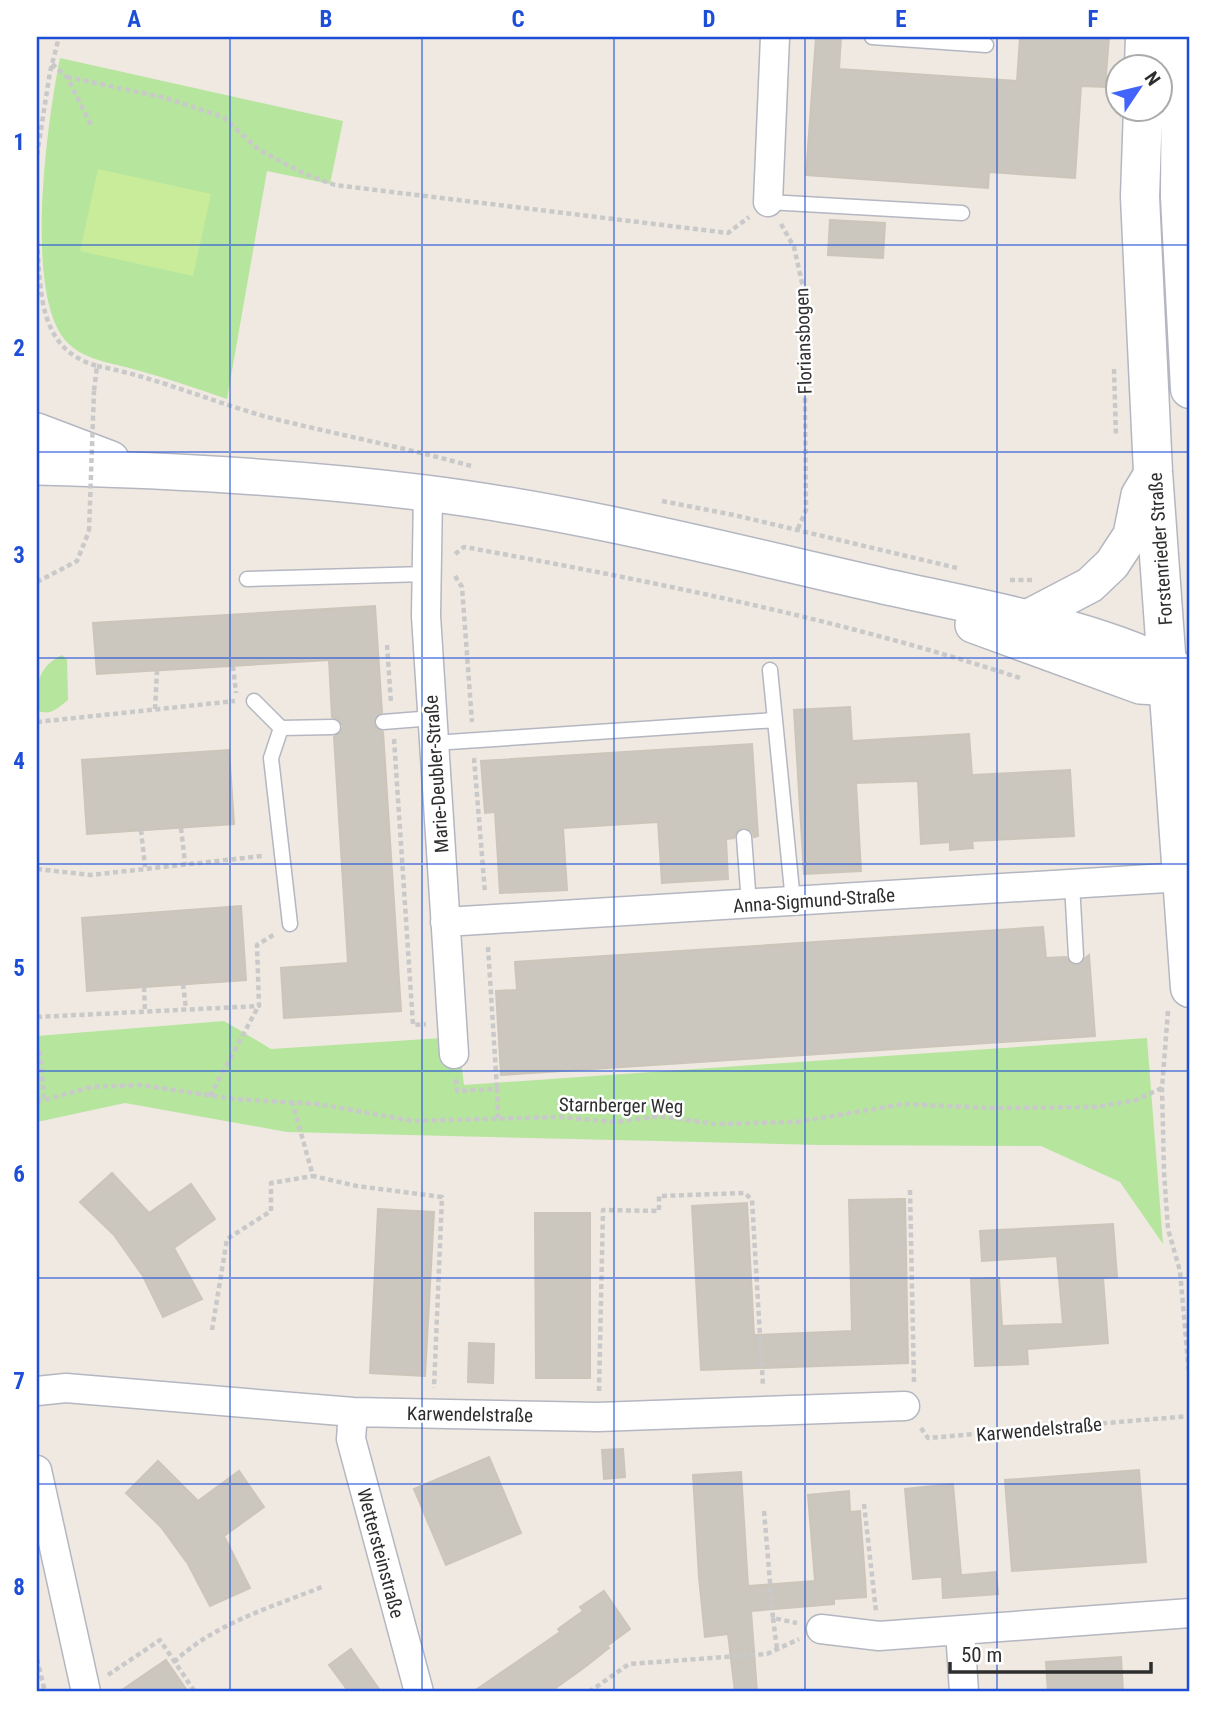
<svg xmlns="http://www.w3.org/2000/svg" width="1227" height="1729" font-family="'Roboto Condensed',sans-serif">
<style>
.green{fill:#b6e59e}
.pitch{fill:#c9ec9a}
.building{fill:#cbc7bf;stroke:#cbc5ba;stroke-width:2}
.lines{fill:none;stroke-linecap:round;stroke-linejoin:round}
.service-casing{stroke:#b4b7c1;stroke-width:17}
.minor-casing{stroke:#b4b7c1;stroke-width:31}
.tertiary-casing{stroke:#b4b7c1;stroke-width:38}
.secondary-casing{stroke:#b4b7c1;stroke-width:41}
.path{stroke:#c9c9c9;stroke-width:4.5;stroke-dasharray:5 3.5;stroke-linecap:butt}
.service{stroke:#fff;stroke-width:14}
.minor{stroke:#fff;stroke-width:28}
.tertiary{stroke:#fff;stroke-width:35}
.secondary{stroke:#fff;stroke-width:38}
.path-bridge{stroke:#c9c9c9;stroke-width:4.5;stroke-dasharray:5 3.5;stroke-linecap:butt}
.grid{fill:none;stroke:#1d4ed8;stroke-width:2;stroke-opacity:0.55}
.labels{text-anchor:middle;stroke-width:5;stroke-linejoin:round;paint-order:stroke}
.street-label{font-size:19px;fill:#2e2e2e;stroke:#fff}
.neatline{fill:none;stroke:#1d4ed8;stroke-width:2.5}
.grid-label{font-size:23px;text-anchor:middle;font-weight:bold;fill:#1d4ed8}
</style>
<rect width="100%" height="100%" fill="#efe9e1"/>
<path class="green" d="M60,58L343,121L330,184L267,171L227,399C198,389 169,379 140,371C118,364 87,361 70,345C21,303 48,116 60,58Z
M62,655L67,660L68,700C58,708 49,717 37,710C37,685 36,668 62,655Z
M224,1021L271,1049L458,1037L464,1085L1147,1038L1163,1244L1120,1182L1041,1146L821,1145L287,1132L125,1103L37,1122V1036Z"/>
<path class="pitch" d="M98,169L211,194L193,276L80,251Z"/>
<path class="building" d="M816,37H841L839,69L1017,81L1020,37H1109L1105,87L1081,86L1075,178L989,172L988,188L806,175Z
M830,220L885,223L883,258L828,255Z
M375,606L382,712L373,722L376,728L383,732L401,1011L284,1018L281,968L348,963L334,737L341,732L343,726L338,719L332,717L329,660L97,674L93,623Z
M850,707L852,741L969,734L972,775L1070,770L1074,836L972,841L973,848L950,850V842L921,844L918,781L856,783L861,871L804,874L794,710Z
M752,744L758,836L754,837L752,831L744,827L738,830L734,838L726,839L728,879L662,883L658,822L563,828L567,890L500,893L495,812L485,813L481,761Z
M229,750L234,824L87,834L82,760Z
M241,906L246,980L87,991L82,918Z
M1043,927L1046,958L1066,957L1071,964L1077,965L1089,955L1095,1036L501,1075L496,991L517,990L515,962Z
M112,1173L149,1213L191,1184L215,1219L174,1248L202,1299L163,1317L143,1276L114,1235L80,1202Z
M905,1199L908,1363L701,1370L692,1206L747,1203L754,1335L852,1331L849,1200Z
M378,1209L434,1212L425,1376L370,1373Z
M535,1213H590V1378H536Z
M1113,1224L1117,1277L1103,1278L1108,1343L1027,1349L1028,1364L975,1366L971,1279L999,1278L1002,1326L1063,1324L1057,1256L982,1261L980,1231Z
M469,1343L494,1344L493,1383L468,1382Z
M623,1449L625,1477L604,1479L602,1450Z
M489,1457L521,1533L446,1565L414,1489Z
M158,1461L198,1501L239,1471L264,1507L224,1536L250,1588L210,1606L188,1564L161,1527L126,1493Z
M1139,1470L1146,1562L1012,1571L1005,1480Z
M741,1472L748,1586L815,1581L808,1495L849,1491L850,1512L860,1511L865,1578L866,1597L834,1599V1604L751,1611L757,1692H735L728,1634L705,1637L699,1577L693,1475Z
M953,1484L961,1575L913,1579L905,1489Z
M996,1572L998,1594L943,1598L942,1577Z
M604,1591L630,1629L607,1646L609,1648L585,1667L550,1692H473L560,1632L558,1629L583,1611L580,1607Z
M351,1649L381,1692H349L329,1665Z
M1121,1657L1123,1692H1048L1046,1662Z
M166,1660L188,1692H119Z"/>
<g class="lines">
<defs>
<path id="service" d="M872,37L986,45
M768,202L962,213
M247,579L426,574
M770,670L793,901
M254,701L281,728L271,758L290,924
M383,722L433,718
M281,728L333,727
M434,743L775,720
M744,837L749,904
M1072,884L1076,956"/>
<path id="minor" d="M768,202L775,37
M428,494L426,616L454,1054
M445,922L1183,877
M37,1391L66,1388L353,1412L598,1417L905,1406
M353,1412L351,1439L419,1692
M37,1470L86,1692
M821,1629L879,1636L1190,1613
M960,1630L964,1692"/>
<path id="tertiary" d="M37,431L111,459
M37,467C166,470 297,477 426,493C578,512 729,551 879,585C980,608 1098,626 1190,676
M1025,619L1090,585L1112,564L1131,535L1139,495L1153,472
M973,625L1140,686L1190,689"/>
<path id="secondary" d="M1181,37L1180,197L1190,389
M1144,66L1145,37
M1143,108L1140,197L1153,472L1190,988"/>
</defs>
<use href="#service" class="service-casing"/>
<use href="#minor" class="minor-casing"/>
<use href="#tertiary" class="tertiary-casing"/>
<use href="#secondary" class="secondary-casing"/>
<path class="path" d="M52,64L67,77L91,125
M67,77L166,98L223,117L259,150L303,173L335,185L728,233L749,217
M37,155L50,72L59,37
M781,224L794,247L804,292L806,510L797,531
M37,241C41,293 38,349 97,366L94,391
M97,366C155,377 210,401 267,417C335,434 403,447 471,466
M1114,369L1116,437
M662,501L734,515L957,568
M455,554L464,547L470,548C656,582 840,619 1020,678
M455,576L462,587L472,722
M1010,580H1033
M37,582L77,561L89,531
M387,645L391,703
M233,666L236,693
M155,709L157,671
M37,722L235,701
M394,739L413,1025L426,1024
M474,758L485,893
M181,828L185,863
M141,830L145,867
M37,869L91,875L262,856
M488,947L497,1089
M183,984L186,1009
M144,987L145,1012
M1168,1011L1162,1088L1164,1172L1168,1229L1180,1271L1190,1385
M37,1017L259,1006L257,945L275,934
M40,1051L44,1100
M456,1079L457,1091L497,1089L498,1118
M210,1096L258,1007
M292,1101L313,1176L357,1186L442,1197L434,1388
M37,1102L91,1087L140,1085L235,1099L318,1104L413,1121L558,1117L615,1122L660,1116L715,1124L796,1122L904,1104L991,1108L1096,1107L1136,1100L1162,1088
M910,1190L914,1382
M212,1330L227,1239L271,1211V1183L313,1176
M599,1391L603,1210L659,1211V1196L745,1193L752,1200L763,1386
M921,1428L928,1438L1190,1416
M864,1504L876,1611
M764,1511L773,1618L797,1623
M773,1618L777,1649
M37,1659L45,1692
M174,1662C214,1624 271,1607 322,1587
M108,1675L160,1640L195,1692
M589,1692L629,1664L767,1654L799,1639"/>
<use href="#service" class="service"/>
<use href="#minor" class="minor"/>
<use href="#tertiary" class="tertiary"/>
<use href="#secondary" class="secondary"/>
<path class="path-bridge" d="M89,531L94,391"/>
</g>
<path class="grid" d="M230,37V1692M422,37V1692M614,37V1692M805,37V1692M997,37V1692M37,245H1190M37,452H1190M37,658H1190M37,864H1190M37,1071H1190M37,1278H1190M37,1484H1190"/>
<g class="labels">
<g class="street-label">
<text transform="translate(803 341) rotate(-92)" y="7">Floriansbogen</text>
<text transform="translate(1160 549) rotate(-94)" y="7">Forstenrieder Straße</text>
<text transform="translate(436 774) rotate(-94)" y="7">Marie-Deubler-Straße</text>
<text transform="translate(814 900) rotate(-4)" y="7">Anna-Sigmund-Straße</text>
<text transform="translate(621 1105) rotate(1)" y="7">Starnberger Weg</text>
<text transform="translate(470 1414) rotate(1)" y="7">Karwendelstraße</text>
<text transform="translate(1039 1429) rotate(-5)" y="7">Karwendelstraße</text>
<text transform="translate(381 1553) rotate(75)" y="7">Wettersteinstraße</text>
</g>
</g>
<rect width="1227" height="1729" fill="none" stroke="#ffffff" stroke-width="77"/>
<g transform="translate(1139 88) rotate(55)"><circle r="33" fill="#ffffff" stroke="#ababab" stroke-width="2"/>
<path d="M0-5L12 26L0 18L-12 26Z" fill="#4264fb"/>
<text y="-10" font-size="19" font-weight="bold" text-anchor="middle" fill="#2e2e2e">N</text>
</g>
<path d="M950 1662v10h201v-10" fill="none" stroke="#2e2e2e" stroke-width="3.5"/>
<text x="961" y="1662" font-size="21" fill="#2e2e2e" stroke="#ffffff" stroke-width="5" paint-order="stroke">50 m</text>
<rect x="38" y="38" width="1150" height="1652" class="neatline"/>
<g class="grid-label">
<text x="134" y="27">A</text>
<text x="326" y="27">B</text>
<text x="518" y="27">C</text>
<text x="709" y="27">D</text>
<text x="901" y="27">E</text>
<text x="1093" y="27">F</text>
<text x="19" y="150">1</text>
<text x="19" y="356">2</text>
<text x="19" y="563">3</text>
<text x="19" y="769">4</text>
<text x="19" y="976">5</text>
<text x="19" y="1182">6</text>
<text x="19" y="1389">7</text>
<text x="19" y="1595">8</text>
</g>
</svg>
